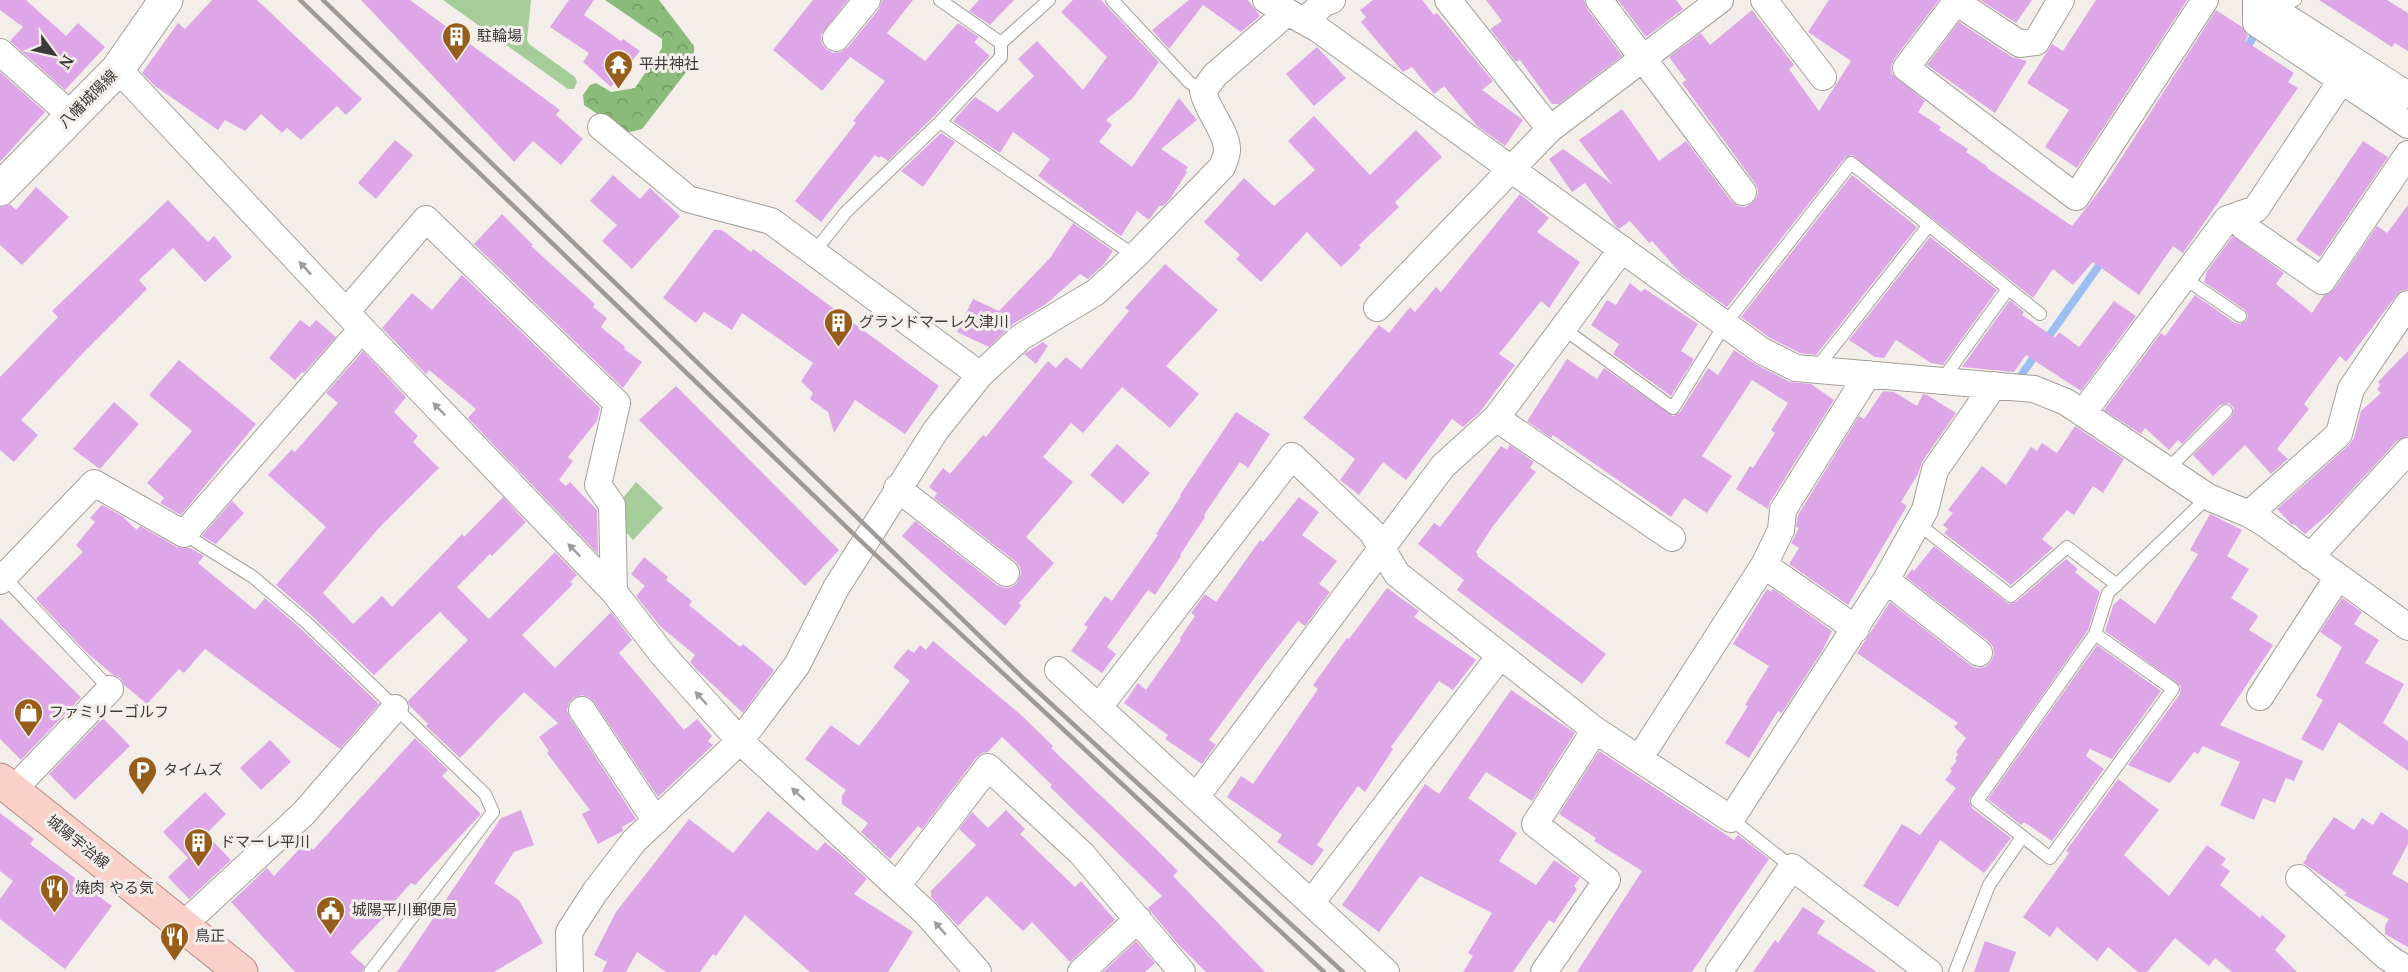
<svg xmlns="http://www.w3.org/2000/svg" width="2408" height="972" font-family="'Noto Serif','Noto Sans JP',serif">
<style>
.forest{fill:url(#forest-crowns)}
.green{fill:#a6cc9a}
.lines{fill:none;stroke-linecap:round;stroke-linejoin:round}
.stream{stroke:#9cbef3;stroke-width:8}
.building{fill:#dda7e7}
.service-casing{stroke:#a49f9a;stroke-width:14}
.minor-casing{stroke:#a49f9a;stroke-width:28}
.secondary-casing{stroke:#a49f9a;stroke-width:35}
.primary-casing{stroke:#b4887e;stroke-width:35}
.service{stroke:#fff;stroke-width:12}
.minor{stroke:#fff;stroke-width:26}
.secondary{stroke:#fff;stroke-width:33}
.primary{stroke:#f9d1c8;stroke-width:33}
.rail{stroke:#9e9a97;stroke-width:4.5}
.oneway{fill:#9e9c9c}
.labels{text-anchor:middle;stroke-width:6;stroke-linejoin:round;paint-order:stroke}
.poi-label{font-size:15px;fill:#3c3a38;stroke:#f4eeea;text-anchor:start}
.street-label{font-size:15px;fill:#3c3a38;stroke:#f4eeea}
</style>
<defs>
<pattern id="forest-crowns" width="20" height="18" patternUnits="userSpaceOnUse" patternTransform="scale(1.5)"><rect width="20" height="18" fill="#8bbb7a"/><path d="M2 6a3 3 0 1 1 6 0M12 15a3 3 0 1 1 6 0" fill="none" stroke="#739965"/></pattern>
</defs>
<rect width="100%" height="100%" fill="#f4eeea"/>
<path class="forest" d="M605,0H659L694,46V62L642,129L626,133L584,105L583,95L590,85L596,83L611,92L635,88L662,48V39Z"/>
<path class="green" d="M443,0H531L527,40L529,44L575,77L577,82L574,89H568Z
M636,482L663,508L633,540L624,530L623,498Z"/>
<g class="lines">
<path class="stream" d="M2243,53L2254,36
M2022,374L2105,257"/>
</g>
<path class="building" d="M0,0H26L66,36L78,23L105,47L65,90L10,41L23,27L0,10Z
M212,0H257L362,99L346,115L337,106L301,140L287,128L282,133L261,114L245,131L225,120L218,130L155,86L142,73L178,23L185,29Z
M361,0H410L560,110L556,115L583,139L561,165L533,141L514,162Z
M569,0H594L584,15L621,41L623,39L640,51L611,87L583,62L589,53L550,27Z
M813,0H848L821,35L822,44L826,49L833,53L841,52L848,47L879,9L882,0H913L887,33L925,61L958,23L979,37L974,42L990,56L934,116L888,161L881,156L879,158L875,155L821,222L795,201L856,123L853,121L885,81L850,57L822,91L773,50Z
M979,0H1014L990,25L969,11Z
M1073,0H1101L1159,62L1132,99L1106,120L1112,125L1099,142L1132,167L1179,98L1197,120L1161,149L1188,167L1185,171L1187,172L1170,199L1163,206H1159L1149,220L1137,211L1121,236L1038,176L1050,159L1013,132L1000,153L953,121L975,97L998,112L1034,76L1018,59L1037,41L1083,90L1107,57L1061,12Z
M1189,0H1248L1260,16L1241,32L1203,5L1169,49L1152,30Z
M1373,0H1422L1434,15L1437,13L1493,81L1482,90L1523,120L1505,146L1477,126L1444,86L1434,94L1412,67L1403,72L1361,22L1366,17L1360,10Z
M1486,0H1584L1587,9L1622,56L1559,104H1552L1520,60L1516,62L1490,29L1502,21Z
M1618,0H1676L1683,9L1646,37Z
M1829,0H1939L1894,59L1891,67L1892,74L1925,101L1918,112L1941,127L1939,130L1968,149L1966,152L1988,167L1987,168L2072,226L2104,185L2216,10L2242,27L2248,36L2245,41L2294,73L2288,82L2298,88L2183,253L2173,246L2139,295L2093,262L2073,285L2053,269L2033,298L1852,155L1845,158L1727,307L1681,274L1652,241L1649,243L1630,221L1619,229L1617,228L1585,183L1572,192L1549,159L1563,149L1612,184L1579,140L1622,109L1659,161L1686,141L1731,201L1738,206L1745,207L1751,204L1757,197L1758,190L1755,183L1682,83L1686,80L1669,57L1701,33L1710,45L1752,10L1794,65L1789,69L1819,111L1851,61L1808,32Z
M1980,0H2032L2016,23Z
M2096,0H2187L2077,168L2045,147L2069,110L2027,83L2052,44L2063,51Z
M2319,0H2387L2408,13V51L2395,43L2392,47Z
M1959,22L2012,57L2027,61L1995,113L1927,65Z
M1317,47L1346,78L1314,106L1286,74Z
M0,72L45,112L0,162Z
M1314,116L1370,175L1416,130L1442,157L1395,202L1399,207L1359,245L1361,248L1341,267L1307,232L1261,282L1236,259L1240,255L1204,222L1244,178L1274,206L1315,170L1288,141Z
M941,133L955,142L923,187L901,171Z
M395,140L413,155L376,199L358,183Z
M2363,141L2388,157L2320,257L2296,240Z
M613,175L640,199L650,188L680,216L632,269L602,241L617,225L590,201Z
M1852,175L1917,227L1816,355L1800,353L1770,338L1741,317Z
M36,187L69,217L22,265L0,245V207L10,204L16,210Z
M1520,194L1549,218L1537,232L1580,262L1549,308L1541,301L1499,354L1515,365L1480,412L1463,427L1452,419L1406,480L1383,462L1359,495L1340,480L1355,459L1303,418L1379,325L1389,333L1410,307L1415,312L1436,287L1441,292Z
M168,200L208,242L214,236L232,257L205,282L173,248L139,280L147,289L83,353L21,420L38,435L14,462L0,450V377L58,317L52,311Z
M2408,205V289L2401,291L2396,296L2346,362L2340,356L2304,404L2309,409L2277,449L2288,459L2271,474L2245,445L2213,476L2193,455L2232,416L2234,408L2229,403L2220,405L2182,444L2178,440L2169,450L2145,428L2141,434L2104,410L2161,333L2165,336L2195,295L2235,323L2240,324L2246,321L2248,316L2245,310L2204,282L2207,271L2233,236L2284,273L2276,284L2312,313L2324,295L2334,289L2377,226L2387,233Z
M502,214L533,245L531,246L595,304L593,307L607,318L601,327L625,347L624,349L642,362L623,388L474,244Z
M1073,223L1113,251L1104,264L1088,279L1080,274L1046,304L1013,324L989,347L957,332L973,299L999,311L1050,258Z
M714,230H722L751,252L753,249L939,386L905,434L855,400L834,433L828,412L810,399L813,393L801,381L813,363L742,313L732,330L704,312L696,323L663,298Z
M1930,237L1997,290L1943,365L1931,363L1896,340L1884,358L1875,357L1849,340Z
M1165,264L1218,310L1166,366L1199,394L1170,428L1122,387L1083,433L1071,423L1043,457L1073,482L1026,537L1054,563L1019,603L1021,606L1005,626L902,536L915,521L997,585L1005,588L1012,587L1017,583L1021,574L1020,567L1016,562L934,498L937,493L929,487L943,468L950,474L983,435L986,437L1048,361L1056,368L1066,357L1081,369L1129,311L1125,308Z
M462,275L600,408L597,421L568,457L573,461L559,480L566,486L570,482L597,510L598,554L468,418L476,409L429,370L426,374L382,328L412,293L432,310Z
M1630,283L1641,292L1645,289L1698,324L1681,351L1694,359L1671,396L1613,354L1619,344L1591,325L1607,300L1616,305Z
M2010,300L2024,312L2022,315L2055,338L2059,332L2079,347L2114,301L2136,316L2081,391L2026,355L2014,372L1962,367Z
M300,320L310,327L316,320L336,337L304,373L302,372L295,380L269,358Z
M1043,342L1048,346L1036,364L1024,354Z
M1734,350L1755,364L1790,382L1811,384L1834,400L1770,502L1768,509L1736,489L1750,466L1753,468L1775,433L1771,430L1788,403L1752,380L1702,456L1732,476L1707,513L1684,498L1671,517L1553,435L1551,438L1527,421L1567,359L1597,379L1604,368L1673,416L1680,412L1708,368L1718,375Z
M363,351L406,397L394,412L418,436L413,442L439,468L378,529L323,593L353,624L382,596L392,607L462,534L464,537L503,497L526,522L492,556L490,554L457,587L489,619L555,552L577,575L570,582L573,584L522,635L555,668L611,612L632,640L619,653L684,730L697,719L712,736L708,741L713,745L658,797L594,702L589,697L582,695L573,698L569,703L567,710L570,718L636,819L622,827L623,831L598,844L582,814L590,810L547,753L549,751L539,737L558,723L524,692L460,758L426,726L428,724L409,705L408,701L468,640L440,612L374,675L312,616L276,585L326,527L268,475L292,449L295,452L338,403L326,393Z
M2408,351V436L2397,441L2333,510L2305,534L2294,524L2292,525L2277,509L2349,445L2354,438L2361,411L2381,393L2377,389L2380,385L2378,382Z
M179,360L256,424L181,515L160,503L164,498L147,483L192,431L149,395Z
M676,386L839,550L805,586L639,420Z
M1883,391L1894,392L1917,406L1923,394L1927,395L1956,413L1922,462L1918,474L1901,502L1907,506L1848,605L1789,564L1799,548L1791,543L1799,528L1796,527L1798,515L1859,416L1864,419Z
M114,402L139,424L100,469L73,449Z
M1236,412L1270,434L1248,468L1240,462L1204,515L1205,517L1180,555L1181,556L1155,595L1148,590L1107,647L1116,654L1102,673L1071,651L1088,627L1084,625L1105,596L1112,601L1158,535L1156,534L1181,496L1180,495Z
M2075,426L2124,459L2103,493L2093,486L2074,515L2067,510L2042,539L2053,548L2011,585L1944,533L1948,529L1943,525L1953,513L1948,510L1982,466L2006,485L2031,447L2037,451L2042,443L2057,453Z
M1117,444L1150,473L1123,504L1090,475Z
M1510,445L1534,462L1530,468L1536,472L1493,526L1476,552L1478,554L1477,556L1606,654L1582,684L1457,590L1464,580L1418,544L1434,523L1440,527L1501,446L1507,450Z
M1299,497L1319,512L1302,535L1337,561L1319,584L1330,592L1305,626L1298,621L1264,665L1209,740L1216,745L1202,764L1165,739L1168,735L1124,703L1138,683L1146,690L1181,640L1180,638L1195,616L1191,613L1205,594L1216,602L1260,540L1263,542Z
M232,501L244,513L216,544L202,536Z
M102,505L122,516L137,530L140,526L177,547L190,548L204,556L198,563L255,610L265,598L300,628L379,704L340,749L205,649L184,673L179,669L147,704L124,685L120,678L112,674L85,651L36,599L83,552L76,545L95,522L90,518Z
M2210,514L2242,530L2227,556L2249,569L2231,598L2256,614L2258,617L2249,630L2273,645L2220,725L2303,761L2294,781L2286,778L2275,803L2263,798L2254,820L2220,805L2240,762L2203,746L2198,754L2194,752L2170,783L2128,765L2180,694L2181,686L2105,631L2114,603L2115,604L2120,598L2155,624L2198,554L2190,550Z
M1934,546L2009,604L2016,602L2066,559L2078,569L2075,572L2100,592L2088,630L1969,800L1972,808L2011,838L1984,873L1940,840L1898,907L1863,886L1902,824L1920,835L1956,788L1945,780L1952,771L1950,769L1957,761L1955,759L1958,754L1956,752L1966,738L1954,727L1958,723L1857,653L1890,602L1970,665L1977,668L1985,667L1991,662L1994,655L1993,647L1988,641L1906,577L1912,569L1914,571Z
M644,557L668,577L666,580L692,601L689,605L740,647L743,644L774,670L743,713L697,670L690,662L695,655L661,627L636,596L645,586L631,574Z
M1387,588L1419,611L1414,617L1476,660L1453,690L1439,681L1391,747L1393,749L1365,792L1358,786L1340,811L1317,845L1324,850L1312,866L1277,842L1282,835L1227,797L1241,776L1253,784L1318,689L1313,685L1347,638L1349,639Z
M1767,589L1771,592L1773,589L1832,631L1822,651L1782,713L1778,711L1749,758L1725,743L1748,706L1745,705L1769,666L1733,644Z
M2342,598L2362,612L2354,624L2379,640L2365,663L2404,684L2383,723L2408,741V771L2339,722L2323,751L2301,739L2323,700L2316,696L2342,647L2320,632Z
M0,618L81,697L21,760L0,739Z
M933,641L1019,713L1053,746L1051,748L1141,834L1178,871L1173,876L1265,972H1206L1177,943L1148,908L1162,896L1050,787L1052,785L1002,737L988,752L982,753L976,758L922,829L918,826L890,859L861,832L868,823L842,804V796L846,790L805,759L831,725L859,746L910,681L893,667L908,649L914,653L920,645L926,650Z
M2097,645L2161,691L2112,759L2090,749L2086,756L2104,769L2052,841L2024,822L2021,825L1988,799Z
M1511,690L1575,733L1532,801L1486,772L1468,798L1517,833L1499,861L1536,885L1554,860L1580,878L1574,886L1577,889L1554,923L1549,920L1513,972H1463L1473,956L1468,953L1492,913L1420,876L1379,932L1342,905L1425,784L1439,794Z
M103,718L130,746L75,800L49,774Z
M415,738L448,770L442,776L481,814L415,885L411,883L383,914L385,916L350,953L365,966L362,972H295L231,902L267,868L274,876L306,842L313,850Z
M270,740L291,762L261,790L240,768Z
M1599,751L1734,840L1738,835L1769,859L1692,972H1577L1642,871L1594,841L1596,838L1559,814Z
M2118,779L2159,810L2124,855L2169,896L2207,845L2226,859L2221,865L2230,871L2220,885L2260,918L2262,915L2286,936L2275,950L2297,972H2232L2215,958L2209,966L2175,938L2147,972H2138L2108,947L2097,961L2057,927L2050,937L2023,917L2069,853L2066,851Z
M205,792L226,814L206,834L231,860L189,899L168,877L188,858L163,832Z
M521,810L534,845L514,852L494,883L519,900L543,943L494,972H397L501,818Z
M1006,810L1025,829L1020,834L1075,887L1081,881L1115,920L1070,962L1032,922L1023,931L987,896L958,926L931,897V891L976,845L959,829L972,812L988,828Z
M768,811L817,851L825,842L841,855L867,879L854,894L913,932L888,972H810L745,915L716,956L713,954L700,972H666L637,952L626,972H602L607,962L594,955L616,912L689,819L733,853Z
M2381,812L2408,830V844L2392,874L2408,883V947L2385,934V926L2389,919L2344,895L2347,893L2303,863L2307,858L2306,857L2334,817L2354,830L2362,818L2373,825Z
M0,813L34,839L30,844L112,906L65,969L0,919V899L13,881L0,871Z
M1803,907L1825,921L1817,933L1877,972H1753L1775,940L1778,943Z
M1136,941L1155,963L1145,972H1103Z
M1985,941L2016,952L2009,972H1974Z"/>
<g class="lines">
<defs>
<path id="service" d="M940,0L1001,43
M1112,0L1189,82L1203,91
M2274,8L2295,0
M940,122L1135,256
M814,252L846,212L940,122L1001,57V43L1049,0
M2184,278L2240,316
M1564,329L1673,408L1725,324L1851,163L2040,314
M1815,370L1929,225
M1942,380L2008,289
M2167,470L2226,411
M1917,523L2011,596L2067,547L2117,585
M184,534L253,577L306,622L485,794L493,812L370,972
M3,576L110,689
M2095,634L1977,801L2050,858L2173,689L2095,634L2108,593L2208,497
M1731,819L1792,867
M1955,972L1989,885L2022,837"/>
<path id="minor" d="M1266,0L1318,29L1762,351L1796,368L2034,389L2066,402L2208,497L2249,514L2264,523L2408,627
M1448,0L1550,129
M1599,0L1743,192
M1764,0L1823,77
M2061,0L2036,42L2020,44L1956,2L1906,68L2076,197L2205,0
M2256,0V23L2408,125
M2259,0L2408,95
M1304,21L1324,3L1332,0
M836,38L867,0
M0,52L71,115
M118,69L362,329L614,592L663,655L740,741L926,913L978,972
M601,127L688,199L771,221L980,375
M2241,214L2244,227L2322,281L2408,154
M1377,308L1550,129L1720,0
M346,312L426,219L617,403L598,485L612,505L614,592
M2083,413L2227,219L2256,209L2341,81
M1496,418L1672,538
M897,488L1006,573
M2249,514L2339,434L2351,389L2408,304
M2310,557L2408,451
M1764,565L1856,629
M1886,580L1979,653
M0,581L94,483L184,534L362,329
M1058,670L1386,972
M2260,697L2338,577
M1099,707L1292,456L1372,532L1397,574L1595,730L1731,819L1886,580L1925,510L1935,470L1994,385
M582,710L656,821
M1639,759L1764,565L1781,530L1783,510L1868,374
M13,790L110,689
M1196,797L1443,466L1496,418L1622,249
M2299,878L2387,957L2408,970
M897,886L988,767L1081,853L1182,972
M1311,903L1500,656
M182,926L304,813L395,708
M570,972L569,932L595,892L634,841L740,741L797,665L836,588L936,430L980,375L1021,337L1096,292L1135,256L1222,167C1224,161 1228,154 1227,148C1225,128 1207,111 1203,91L1215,75L1288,12
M1081,972L1138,919
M1544,972L1607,880L1535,824L1595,730
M1719,972L1792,867L1929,972"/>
<path id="secondary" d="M0,189L118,69L166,0"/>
<path id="primary" d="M0,780L241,972"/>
</defs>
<use href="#service" class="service-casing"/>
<use href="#minor" class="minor-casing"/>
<use href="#secondary" class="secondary-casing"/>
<use href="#primary" class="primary-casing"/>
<use href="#service" class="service"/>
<use href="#minor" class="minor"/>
<use href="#secondary" class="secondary"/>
<use href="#primary" class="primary"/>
<path class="rail" d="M300,0L864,544L1324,972
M323,0L1023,678L1343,972"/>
</g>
<defs><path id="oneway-solid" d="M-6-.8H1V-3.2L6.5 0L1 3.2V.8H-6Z" transform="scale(1.5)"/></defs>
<g class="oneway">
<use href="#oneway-solid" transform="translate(305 268) rotate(-133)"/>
<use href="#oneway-solid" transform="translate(439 409) rotate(-134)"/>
<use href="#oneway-solid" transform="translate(574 550) rotate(-134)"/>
<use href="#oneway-solid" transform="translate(701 698) rotate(-132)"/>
<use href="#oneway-solid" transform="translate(798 794) rotate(-137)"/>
<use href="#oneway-solid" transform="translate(940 928) rotate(-131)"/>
</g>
<defs>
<symbol id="building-pin" viewBox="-11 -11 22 30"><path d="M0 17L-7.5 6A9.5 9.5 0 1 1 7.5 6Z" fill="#975e1b" stroke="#f4eeea"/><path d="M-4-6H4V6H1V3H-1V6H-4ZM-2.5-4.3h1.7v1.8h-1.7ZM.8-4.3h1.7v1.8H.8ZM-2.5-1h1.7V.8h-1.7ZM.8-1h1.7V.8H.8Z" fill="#fff"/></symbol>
<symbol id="temple-pin" viewBox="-11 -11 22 30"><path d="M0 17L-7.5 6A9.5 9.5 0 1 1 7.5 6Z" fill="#975e1b" stroke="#f4eeea"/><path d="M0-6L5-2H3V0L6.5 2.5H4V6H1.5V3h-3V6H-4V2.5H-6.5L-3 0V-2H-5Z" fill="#fff"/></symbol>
<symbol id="shop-pin" viewBox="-11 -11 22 30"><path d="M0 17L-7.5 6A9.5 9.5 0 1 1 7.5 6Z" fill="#975e1b" stroke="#f4eeea"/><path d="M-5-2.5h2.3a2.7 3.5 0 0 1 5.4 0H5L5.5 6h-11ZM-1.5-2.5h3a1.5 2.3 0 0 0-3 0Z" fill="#fff"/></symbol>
<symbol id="parking-pin" viewBox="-11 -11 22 30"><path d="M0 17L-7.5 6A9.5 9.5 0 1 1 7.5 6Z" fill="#975e1b" stroke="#f4eeea"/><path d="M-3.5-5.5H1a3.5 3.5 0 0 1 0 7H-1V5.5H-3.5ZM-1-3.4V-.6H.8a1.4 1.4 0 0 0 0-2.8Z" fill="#fff"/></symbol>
<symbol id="restaurant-pin" viewBox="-11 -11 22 30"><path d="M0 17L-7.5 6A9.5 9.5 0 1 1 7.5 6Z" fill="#975e1b" stroke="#f4eeea"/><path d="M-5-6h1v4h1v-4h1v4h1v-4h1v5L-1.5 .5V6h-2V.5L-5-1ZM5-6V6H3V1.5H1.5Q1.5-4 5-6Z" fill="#fff"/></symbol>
<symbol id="civic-pin" viewBox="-11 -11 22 30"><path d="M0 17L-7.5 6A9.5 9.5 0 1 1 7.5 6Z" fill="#975e1b" stroke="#f4eeea"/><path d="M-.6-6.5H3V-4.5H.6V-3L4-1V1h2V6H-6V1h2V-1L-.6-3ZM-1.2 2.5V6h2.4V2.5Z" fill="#fff"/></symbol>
</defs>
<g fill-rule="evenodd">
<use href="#building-pin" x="440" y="20" width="33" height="45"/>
<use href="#temple-pin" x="602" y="48" width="33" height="45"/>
<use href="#building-pin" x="822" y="306" width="33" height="45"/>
<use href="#shop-pin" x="12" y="696" width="33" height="45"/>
<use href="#parking-pin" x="126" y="754" width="33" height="45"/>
<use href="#building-pin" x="182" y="826" width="33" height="45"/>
<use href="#restaurant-pin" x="38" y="872" width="33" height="45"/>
<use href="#civic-pin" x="314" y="894" width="33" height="45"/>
<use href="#restaurant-pin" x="158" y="920" width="33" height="45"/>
</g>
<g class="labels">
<g class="poi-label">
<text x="477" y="41">駐輪場</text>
<text x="639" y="69">平井神社</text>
<text x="859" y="327">グランドマーレ久津川</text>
<text x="49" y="717">ファミリーゴルフ</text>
<text x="163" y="775">タイムズ</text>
<text x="220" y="847">ドマーレ平川</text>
<text x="75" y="893">焼肉 やる気</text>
<text x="352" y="915">城陽平川郵便局</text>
<text x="195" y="941">鳥正</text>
</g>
<g class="street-label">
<text transform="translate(88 99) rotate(-45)" y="5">八幡城陽線</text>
<text transform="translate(78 842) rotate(39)" y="5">城陽宇治線</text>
</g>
</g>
<g transform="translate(54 54) rotate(123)" stroke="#f4eeea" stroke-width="4.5" paint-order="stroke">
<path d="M0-4.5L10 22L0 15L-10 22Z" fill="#3c3a38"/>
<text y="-9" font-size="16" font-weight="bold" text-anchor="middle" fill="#3c3a38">N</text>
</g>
</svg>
